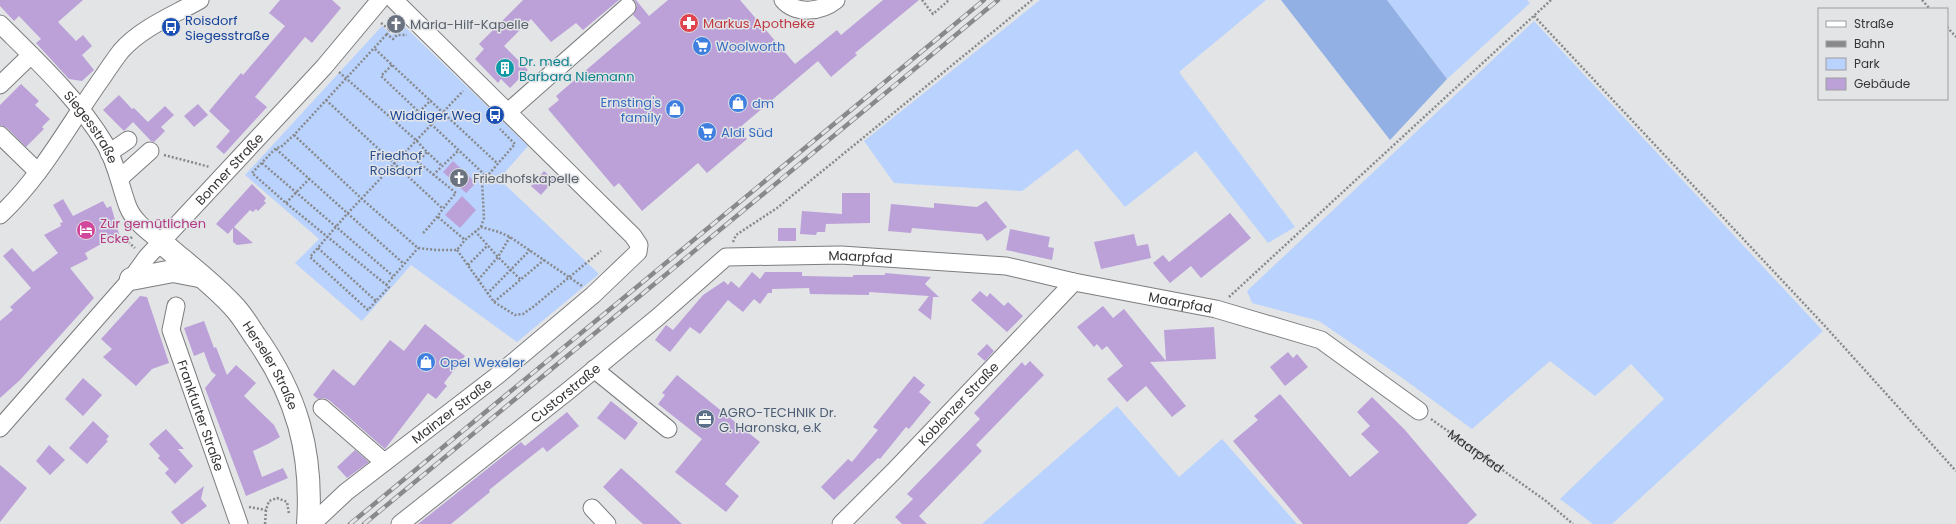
<svg xmlns="http://www.w3.org/2000/svg" width="1956" height="524" font-family="Poppins,sans-serif">
<style>
.green{fill:#b9d2fe}
.forest{fill:#92b0e3}
.building{fill:#bba1d8}
.lines{fill:none;stroke-linecap:round;stroke-linejoin:round}
.minor-casing{stroke:#7c7d7f;stroke-width:19}
.major-casing{stroke:#7c7d7f;stroke-width:24}
.path{stroke:#88898a;stroke-width:2.5;stroke-dasharray:2 2;stroke-linecap:butt}
.minor{stroke:#fff;stroke-width:17}
.major{stroke:#fff;stroke-width:22}
.rail-casing{stroke:#89898b;stroke-width:4.5}
.rail{stroke:#e2e4e6;stroke-width:3;stroke-dasharray:9;stroke-linecap:butt}
.labels{text-anchor:middle;stroke-width:3;stroke-linejoin:round;paint-order:stroke}
.transit-label{font-size:13px;fill:#164399;stroke:#e2e4e6;text-anchor:start}
.health-label{font-size:13px;fill:#be3a42;stroke:#e2e4e6;text-anchor:start}
.worship-label{font-size:13px;fill:#5b616d;stroke:#e2e4e6;text-anchor:start}
.shop-label{font-size:13px;fill:#366cbe;stroke:#e2e4e6;text-anchor:start}
.culture-label{font-size:13px;fill:#0d838f;stroke:#e2e4e6;text-anchor:start}
.street-label{font-size:13px;fill:#363637;stroke:#e2e4e6}
.park-label{font-size:13px;fill:#2d508f;stroke:#e2e4e6}
.hotel-label{font-size:13px;fill:#b23c85;stroke:#e2e4e6;text-anchor:start}
.service-label{font-size:13px;fill:#4e5e75;stroke:#e2e4e6;text-anchor:start}
</style>
<rect width="100%" height="100%" fill="#e2e4e6"/>
<path class="green" d="M1040,0H1266L1179,72L1295,227L1268,243L1196,151L1125,207L1077,149L1022,191L894,183L864,141Z
M1387,0H1527L1530,3L1447,79Z
M1534,21L1823,331L1612,524H1593L1560,499L1664,399L1631,364L1595,396L1550,361L1472,429L1401,377L1319,321L1252,303L1247,291Z
M402,24L528,146L499,179L599,274L517,342L411,265L362,321L295,263L319,239L245,175L382,26L392,35Z
M1117,406L1179,477L1222,439L1297,524H982Z"/>
<path class="forest" d="M1281,0H1387L1447,79L1390,140Z"/>
<path class="building" d="M0,0H83L58,22L76,41L83,35L92,46L82,55L94,70L82,81L69,79L36,43L41,39L19,16L14,21L0,6Z
M280,0H332L341,8L312,43L305,37L255,97L267,107L224,154L216,147L230,131L209,111L241,73L243,75L285,26L269,13Z
M523,0H619L583,30L576,23L551,42L531,19L504,46L528,70L510,88L501,79L498,83L475,59L484,49L479,44Z
M634,0H636L649,16L668,0H740L795,64L837,30L841,35L883,0H919L855,53L857,55L831,77L818,61L738,129L747,139L707,173L698,163L642,211L619,183L614,187L548,109L559,100L556,96L641,23L633,15L637,5Z
M21,84L39,101L35,105L50,119L42,127L44,129L26,147L7,128L0,125V105Z
M119,95L132,109L134,108L148,122L165,106L174,115L161,127L165,131L154,142L151,141L133,122L124,131L103,110Z
M198,104L208,115L194,127L184,116Z
M453,161L476,183L466,193L443,172Z
M544,171L554,180L541,195L531,186Z
M252,184L266,198L264,201L266,203L258,211L256,209L253,212L250,210L234,227L253,243L237,245L233,242V228L228,234L216,224Z
M842,193H870V223L826,224L825,232H817L816,235L800,234L802,211L842,214Z
M462,196L476,210L460,228L445,215Z
M63,199L73,216L103,201L107,208L111,206L119,234L85,253L88,259L70,268L94,298L20,380L0,398V321L13,310L10,307L31,288L3,256L12,248L33,272L58,253L44,235L61,226L60,223L63,222L53,205Z
M986,201L1007,227L987,241L982,234L912,228L911,233L888,231L891,204L934,208V203L977,207Z
M1230,213L1251,238L1201,278L1191,266L1170,283L1153,263L1163,255L1169,262Z
M778,228H796V241H778Z
M1010,229L1050,237L1048,247L1054,248L1052,260L1006,250Z
M1134,234L1137,246L1148,244L1151,258L1101,269L1094,242Z
M752,272L760,279L765,272H802V276L853,277V275H885V273L931,277L925,284L939,297H933L931,320L918,310L929,296L869,292V295L810,294L809,288L772,289V293H768L760,304L754,299L743,312L728,300L700,334L690,327L670,352L655,340L666,325L673,330L703,295L724,281L728,285L731,281L739,288Z
M980,291L987,297L990,293L1004,306L1008,302L1023,316L1007,332L971,300Z
M140,296L147,297L169,363L152,369L136,386L103,357L112,349L101,339Z
M1103,306L1113,318L1124,309L1166,361L1164,330L1214,327L1216,359L1150,362L1186,406L1172,417L1146,386L1127,402L1107,379L1123,366L1107,346L1102,350L1097,344L1094,347L1077,327Z
M204,321L214,348L216,347L227,375L236,365L256,383L244,396L274,425L280,437L268,444L253,451L262,477L283,468L288,478L246,496L205,388L216,375L211,371L204,352L194,356L184,328Z
M425,324L465,356L444,383L447,386L436,399L428,393L385,449L329,400L324,398L318,399L313,395L333,369L354,386L390,340L404,351Z
M987,344L994,351L985,361L977,354Z
M1288,352L1293,358L1297,354L1308,367L1285,386L1270,367Z
M1030,361L1044,375L976,445L982,451L919,516L927,524H902L895,517L913,499L907,494L980,419L974,413L1022,362L1025,366Z
M677,375L760,442L725,484L739,496L726,512L675,472L702,439L658,404L665,395L662,393Z
M914,376L925,385L919,392L931,402L909,429L906,427L880,459L878,458L834,500L821,487L848,459L852,462L878,430L873,427Z
M83,378L102,395L83,416L65,399Z
M1280,394L1350,477L1379,452L1361,434L1370,426L1357,412L1372,397L1405,430L1477,515L1467,524H1303L1233,441L1258,420L1254,416Z
M611,401L638,423L625,440L597,418Z
M567,412L579,426L547,452L543,447L489,490L490,492L451,524H418L521,442L525,446Z
M93,421L109,436L106,440L108,441L87,464L69,448Z
M166,429L184,449H178L193,466L175,484L165,473L169,469L158,458L160,456L149,444Z
M49,445L65,460L50,475L36,461Z
M355,450L369,462L347,478L337,467Z
M0,465L27,488L0,522Z
M621,468L639,484L682,524H643L634,516L603,487Z
M204,486L201,499L207,506L183,524H181L171,512Z"/>
<g class="lines">
<defs>
<g id="minor">
<path d="M783,0C796,15 821,12 836,0"/>
<path id="s2" d="M0,24C37,61 78,99 105,144C117,164 120,186 128,207C134,222 149,232 161,242"/>
<path d="M0,85L31,55"/>
<path d="M508,112L627,7"/>
<path d="M0,135L38,172"/>
<path d="M109,153L128,140"/>
<path d="M120,178L150,151"/>
<path d="M0,215C42,176 69,124 102,78C108,69 114,60 121,51C141,28 174,15 200,0"/>
<path id="s3" d="M176,306L171,330L239,524"/>
<path d="M594,369L668,429"/>
<path d="M322,408L384,462"/>
<path id="s4" d="M0,428L131,279L147,257L324,67L380,0"/>
<path d="M592,508L607,524"/>
<path id="s5" d="M312,524L346,492L498,375L593,295L638,252L639,245L633,236L394,0"/>
<path id="s6" d="M400,524L568,391L658,317L726,257L841,255L1006,266L1074,282L1216,309L1321,340L1419,411"/>
<path id="s7" d="M841,524L894,471L1074,282"/>
</g>
<g id="major">
<path id="s8" d="M161,242C186,264 214,284 236,309C243,317 249,327 255,336C297,395 313,452 308,524"/>
<path d="M131,279L173,271L199,276"/>
</g>
</defs>
<use href="#minor" class="minor-casing"/>
<use href="#major" class="major-casing"/>
<g class="path">
<path d="M922,0L933,14L949,0"/>
<path d="M1922,0L1930,9"/>
<path d="M1534,16L1824,325L1956,471"/>
<path d="M381,23L390,30L393,27"/>
<path d="M1947,27L1956,37"/>
<path d="M390,30L387,34L393,39L397,35H407"/>
<path d="M375,49L498,164"/>
<path d="M392,65L381,76L419,112L431,100"/>
<path d="M339,72L416,140L427,152L442,166"/>
<path d="M326,100L442,208"/>
<path d="M431,124L486,176"/>
<path d="M294,135L362,199L418,248L436,250H457L465,240L481,227L499,232L510,237L582,286"/>
<path d="M276,149L404,264"/>
<path d="M164,155L210,167"/>
<path d="M262,163L393,276"/>
<path d="M433,175L459,150"/>
<path d="M286,203L310,178"/>
<path d="M438,217L465,240"/>
<path d="M481,227L484,218L482,182L515,144L500,129"/>
<path d="M475,231L498,257L520,279"/>
<path d="M423,233C436,220 444,206 456,193L418,162L427,152"/>
<path d="M132,237L127,241L135,248"/>
<path d="M733,242L736,235L777,208L1032,0"/>
<path d="M318,248L376,301L389,287L286,203L252,173L276,148L281,147L294,135L387,34"/>
<path d="M457,250L494,302L515,315L523,314L533,307L601,251"/>
<path d="M468,265L488,245"/>
<path d="M478,280L498,257L510,237"/>
<path d="M386,285L418,248"/>
<path d="M487,294L530,250"/>
<path d="M1229,297L1551,0"/>
<path d="M376,301L368,310L310,257L347,214L463,91"/>
<path d="M494,302L544,260"/>
<path id="s1" d="M1431,419L1546,501L1573,524"/>
<path d="M249,507L266,510"/>
<path d="M265,524L266,510L269,501L277,498L287,502L289,514"/>
</g>
<use href="#minor" class="minor"/>
<use href="#major" class="major"/>
<defs>
<path id="rail" d="M350,524L984,0
M364,524L998,0"/>
</defs>
<use href="#rail" class="rail-casing"/>
<use href="#rail" class="rail"/>
</g>
<defs>
<symbol id="pharmacy-disc" viewBox="-11 -11 22 22"><circle r="9.5" fill="#e0444e" stroke="#e2e4e6"/><path d="M-2-6h4v4h4v4h-4v4h-4v-4h-4v-4h4Z" fill="#fff"/></symbol>
<symbol id="church-disc" viewBox="-11 -11 22 22"><circle r="9.5" fill="#6b7280" stroke="#e2e4e6"/><path d="M-1.2-6h2.4v3.5h3.3v2.4h-3.3V6h-2.4V-.1h-3.3v-2.4h3.3Z" fill="#fff"/></symbol>
<symbol id="bus-disc" viewBox="-11 -11 22 22"><circle r="9.5" fill="#1a4fb4" stroke="#e2e4e6"/><path d="M-5-6H5V4H4V6H2V4H-2V6H-4V4H-5ZM-3.5-4V0h7V-4ZM-3.5 1.2v1.5H-2V1.2ZM2 1.2v1.5H3.5V1.2Z" fill="#fff"/></symbol>
<symbol id="supermarket-disc" viewBox="-11 -11 22 22"><circle r="9.5" fill="#3f7fe0" stroke="#e2e4e6"/><path d="M-6-5.5h2.5l.6 2H6L4.5 2H-2.5L-4.4-4H-6ZM-1.5 3.2a1.3 1.3 0 1 0 .1 0ZM3 3.2a1.3 1.3 0 1 0 .1 0Z" fill="#fff"/></symbol>
<symbol id="building-disc" viewBox="-11 -11 22 22"><circle r="9.5" fill="#0f9aa8" stroke="#e2e4e6"/><path d="M-4-6H4V6H1V3H-1V6H-4ZM-2.5-4.3h1.7v1.8h-1.7ZM.8-4.3h1.7v1.8H.8ZM-2.5-1h1.7V.8h-1.7ZM.8-1h1.7V.8H.8Z" fill="#fff"/></symbol>
<symbol id="shop-disc" viewBox="-11 -11 22 22"><circle r="9.5" fill="#3f7fe0" stroke="#e2e4e6"/><path d="M-5-2.5h2.3a2.7 3.5 0 0 1 5.4 0H5L5.5 6h-11ZM-1.5-2.5h3a1.5 2.3 0 0 0-3 0Z" fill="#fff"/></symbol>
<symbol id="hotel-disc" viewBox="-11 -11 22 22"><circle r="9.5" fill="#d1479c" stroke="#e2e4e6"/><path d="M-6-4.5h1.5V1H6V5H4.5V3h-9V5H-6ZM-4 0a1.8 1.8 0 1 1 3.6 0ZM.5 0V-2.5h3Q6-2.5 6 0Z" fill="#fff"/></symbol>
<symbol id="office-disc" viewBox="-11 -11 22 22"><circle r="9.5" fill="#5c6f8a" stroke="#e2e4e6"/><path d="M-6-3h4V-5.5h4V-3h4V5H-6ZM-1-4.5V-3h2v-1.5ZM-6 0V1H6V0Z" fill="#fff"/></symbol>
</defs>
<g fill-rule="evenodd">
<use href="#pharmacy-disc" x="678" y="12" width="22" height="22"/>
<use href="#church-disc" x="385" y="13" width="22" height="22"/>
<use href="#bus-disc" x="160" y="16" width="22" height="22"/>
<use href="#supermarket-disc" x="691" y="35" width="22" height="22"/>
<use href="#building-disc" x="494" y="57" width="22" height="22"/>
<use href="#shop-disc" x="727" y="92" width="22" height="22"/>
<use href="#shop-disc" x="664" y="98" width="22" height="22"/>
<use href="#bus-disc" x="484" y="104" width="22" height="22"/>
<use href="#supermarket-disc" x="696" y="121" width="22" height="22"/>
<use href="#church-disc" x="448" y="167" width="22" height="22"/>
<use href="#hotel-disc" x="75" y="219" width="22" height="22"/>
<use href="#shop-disc" x="415" y="351" width="22" height="22"/>
<use href="#office-disc" x="694" y="408" width="22" height="22"/>
</g>
<g class="labels">
<g class="transit-label">
<text x="185" y="25">Roisdorf<tspan x="185" dy="15">Siegesstraße</tspan></text>
<text x="481" y="120" text-anchor="end">Widdiger Weg</text>
</g>
<g class="health-label">
<text x="703" y="28">Markus Apotheke</text>
</g>
<g class="worship-label">
<text x="410" y="29">Maria-Hilf-Kapelle</text>
<text x="473" y="183">Friedhofskapelle</text>
</g>
<g class="shop-label">
<text x="716" y="51">Woolworth</text>
<text x="661" y="107" text-anchor="end">Ernsting's<tspan x="661" dy="15">family</tspan></text>
<text x="752" y="108">dm</text>
<text x="721" y="137">Aldi Süd</text>
<text x="440" y="367">Opel Wexeler</text>
</g>
<g class="culture-label">
<text x="519" y="66">Dr. med.<tspan x="519" dy="15">Barbara Niemann</tspan></text>
</g>
<g class="street-label">
<text dy="5" stroke="none"><textPath href="#s2" startOffset="138">Siegesstraße</textPath></text>
<text dy="5" stroke="none"><textPath href="#s4" startOffset="346">Bonner Straße</textPath></text>
<text dy="5" stroke="none"><textPath href="#s6" startOffset="556">Maarpfad</textPath></text>
<text dy="5" stroke="none"><textPath href="#s6" startOffset="880">Maarpfad</textPath></text>
<text dy="5" stroke="none"><textPath href="#s8" startOffset="167">Herseler Straße</textPath></text>
<text dy="5" stroke="none"><textPath href="#s6" startOffset="211">Custorstraße</textPath></text>
<text dy="5" stroke="none"><textPath href="#s7" startOffset="168">Koblenzer Straße</textPath></text>
<text dy="5" stroke="none"><textPath href="#s5" startOffset="180">Mainzer Straße</textPath></text>
<text dy="5" stroke="none"><textPath href="#s3" startOffset="115">Frankfurter Straße</textPath></text>
<text dy="5" stroke="none"><textPath href="#s1" startOffset="55">Maarpfad</textPath></text>
</g>
<g class="park-label">
<text x="396" y="160">Friedhof<tspan x="396" dy="15">Roisdorf</tspan></text>
</g>
<g class="hotel-label">
<text x="100" y="228">Zur gemütlichen<tspan x="100" dy="15">Ecke</tspan></text>
</g>
<g class="service-label">
<text x="719" y="417">AGRO-TECHNIK Dr.<tspan x="719" dy="15">G. Haronska, e.K</tspan></text>
</g>
</g>
<rect x="1818" y="8" width="130" height="92" fill="#e2e4e6" stroke="#9d9ea0"/>
<rect x="1826" y="21" width="20" height="6" fill="#ffffff" stroke="#9d9ea0"/>
<text x="1854" y="28" font-size="12" fill="#363637">Straße</text>
<rect x="1826" y="41" width="20" height="6" fill="#89898b" stroke="#9d9ea0"/>
<text x="1854" y="48" font-size="12" fill="#363637">Bahn</text>
<rect x="1826" y="58" width="20" height="12" fill="#b9d2fe" stroke="#9d9ea0"/>
<text x="1854" y="68" font-size="12" fill="#363637">Park</text>
<rect x="1826" y="78" width="20" height="12" fill="#bba1d8" stroke="#9d9ea0"/>
<text x="1854" y="88" font-size="12" fill="#363637">Gebäude</text>
</svg>
